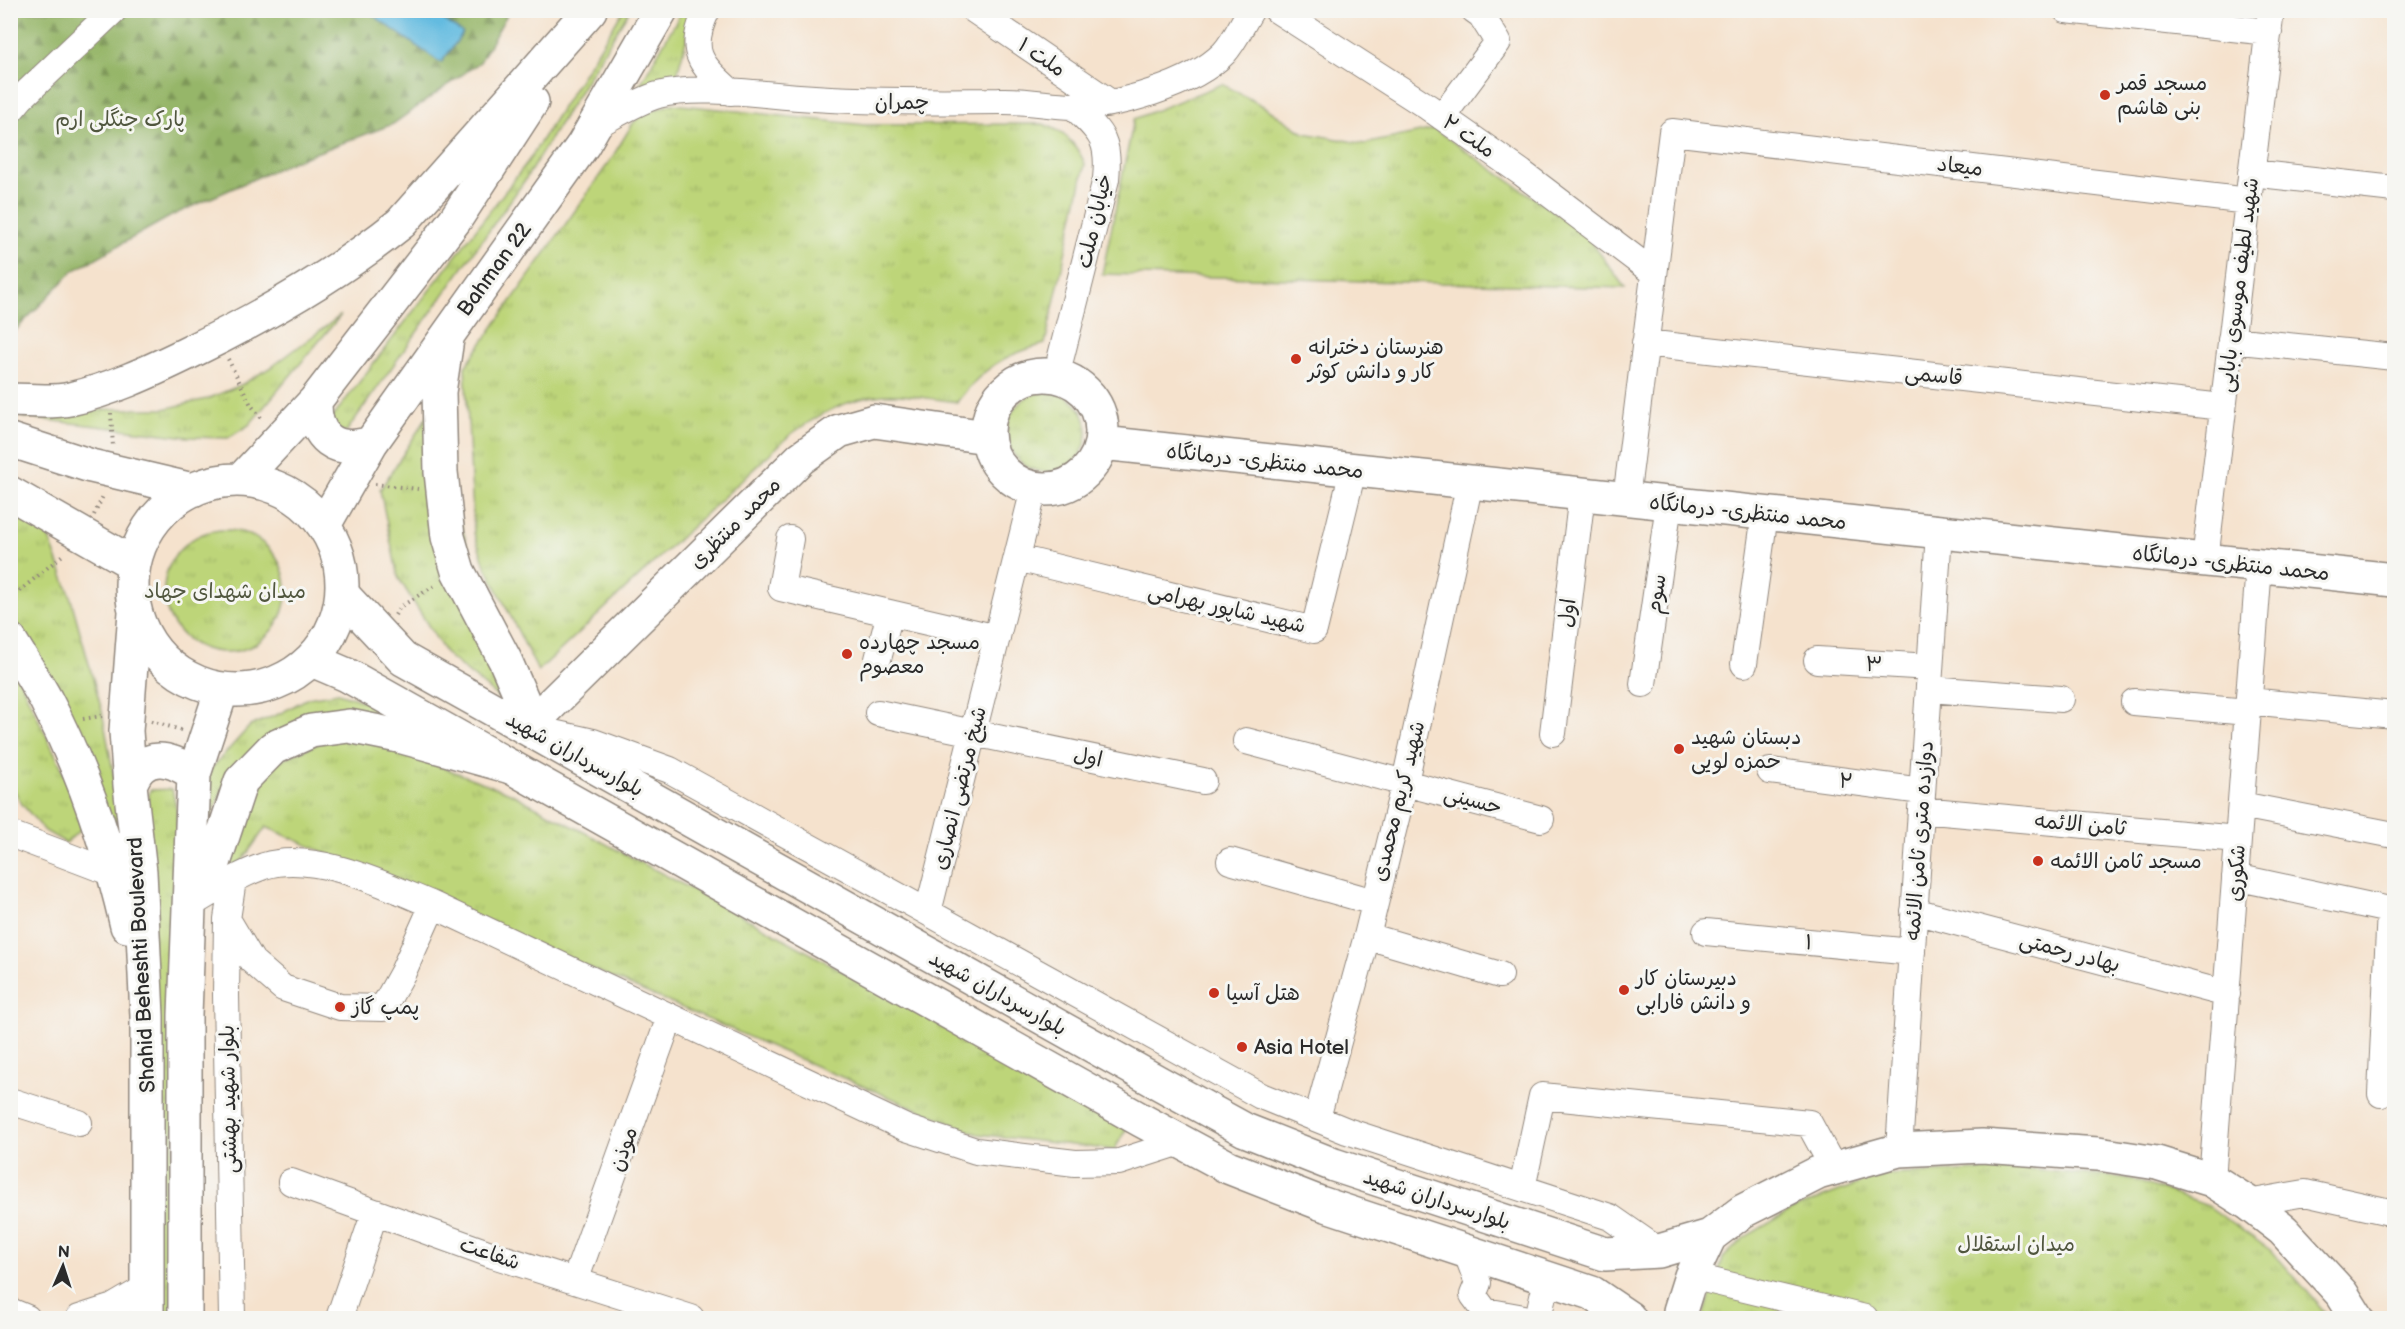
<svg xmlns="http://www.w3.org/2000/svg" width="2405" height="1329" font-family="'Balsamiq Sans','Playpen Sans Arabic',sans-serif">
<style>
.grass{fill:url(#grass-tufts);stroke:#748052;stroke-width:1.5}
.forest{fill:url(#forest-firs);stroke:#60704a;stroke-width:1.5}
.water{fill:#63bbe0;stroke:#477386;stroke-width:1.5}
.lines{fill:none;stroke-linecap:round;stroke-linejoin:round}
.minor-casing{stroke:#90867c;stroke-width:28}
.major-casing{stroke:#90867c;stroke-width:36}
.highway-casing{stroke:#90867c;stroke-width:36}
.path{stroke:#90867c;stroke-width:4;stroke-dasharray:1.5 4.5;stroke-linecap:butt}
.minor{stroke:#fff;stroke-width:26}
.major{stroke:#fff;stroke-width:33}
.highway{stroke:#fff;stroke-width:33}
.poi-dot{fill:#c8321e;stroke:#f6f6f2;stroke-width:2}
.labels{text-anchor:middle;stroke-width:6;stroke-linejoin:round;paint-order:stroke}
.street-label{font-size:21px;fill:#2b2b2b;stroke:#f6f6f2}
.poi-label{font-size:21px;fill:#2b2b2b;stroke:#f6f6f2;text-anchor:start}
.park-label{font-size:21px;fill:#50563e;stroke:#f6f6f2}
</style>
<defs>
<pattern id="grass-tufts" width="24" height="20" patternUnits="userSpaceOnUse" patternTransform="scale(1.5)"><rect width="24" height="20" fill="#bdd579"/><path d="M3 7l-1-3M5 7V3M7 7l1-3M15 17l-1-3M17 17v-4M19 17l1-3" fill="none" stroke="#a3b769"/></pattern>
<pattern id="forest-firs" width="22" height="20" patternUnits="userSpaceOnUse" patternTransform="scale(1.5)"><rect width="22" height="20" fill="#96b669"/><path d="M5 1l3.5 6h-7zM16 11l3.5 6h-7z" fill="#7b9457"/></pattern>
</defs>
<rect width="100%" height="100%" fill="#f6f6f2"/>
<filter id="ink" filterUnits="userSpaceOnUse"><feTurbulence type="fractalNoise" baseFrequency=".0167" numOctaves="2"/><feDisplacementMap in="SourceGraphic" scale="12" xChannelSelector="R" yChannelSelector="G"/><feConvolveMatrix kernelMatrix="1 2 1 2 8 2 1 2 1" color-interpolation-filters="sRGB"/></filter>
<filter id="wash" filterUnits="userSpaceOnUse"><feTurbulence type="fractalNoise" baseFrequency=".008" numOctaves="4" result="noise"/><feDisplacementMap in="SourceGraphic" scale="24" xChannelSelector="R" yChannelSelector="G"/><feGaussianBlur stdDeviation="1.35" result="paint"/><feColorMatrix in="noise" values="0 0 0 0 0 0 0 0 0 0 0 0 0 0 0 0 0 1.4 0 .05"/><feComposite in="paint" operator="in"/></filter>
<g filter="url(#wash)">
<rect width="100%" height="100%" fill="#f5e2cd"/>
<path class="grass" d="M623,11H629L525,180L346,432L336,431L331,419L529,160Z
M682,11H697L689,30L677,74L636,92Z
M1222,84L1263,106L1304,133L1365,144L1434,129L1585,233L1625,288L1102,274L1134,119Z
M672,104L865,125L1043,124C1064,131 1076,143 1085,164L1045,344C1003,355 983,368 957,402C935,400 906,393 884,395C848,398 820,414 791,434L538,671L485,565L474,533L465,367L610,161L633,123L645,113Z
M341,315L249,425L228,438L188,437L21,417L112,409H164L207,399L241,385L273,366Z
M1007 432a40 40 0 1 1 80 0a40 40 0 1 1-80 0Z
M430,412L511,703L498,697L446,654L398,577L380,490Z
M11,507L45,527L69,592L102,711L127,848L117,856L28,652L11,623Z
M164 591a61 61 0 1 1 122 0a61 61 0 1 1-122 0Z
M10,660L80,806L81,829L66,843L45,831L21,803L11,783Z
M338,693L372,704L409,730L362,717L230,772L207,826L209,771L250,726L281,713L308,698Z
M330,738L373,741L510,793L759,925L1127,1128L1114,1150L977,1134L820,1068L266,827L237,868L229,866L231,825L265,767Z
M172,789L177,811L172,1318H158L145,816L150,790Z
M2022,1169L2128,1178L2208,1206L2273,1252L2330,1318H1703L1723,1258L1745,1237L1795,1208L1881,1175Z"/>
<path class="forest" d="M11,11H509L480,62L393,124L294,161L173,215L73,271L11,335Z"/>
<path class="water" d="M367,11H431L463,33L441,63Z"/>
</g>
<g filter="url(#ink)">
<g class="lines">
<defs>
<path id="minor" d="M707,10C687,52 700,64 731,92
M974,10L1111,103
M1277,10L1428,107L1522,173L1654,273
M2066,10L2269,32
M10,111L21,98L114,10
M1442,117L1498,42L1481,15L1474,10
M593,127C614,116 635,102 658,95C695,85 760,94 799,97C866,102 932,102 999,101C1024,100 1048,105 1072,106C1115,108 1194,84 1224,53C1235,41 1242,24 1251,10
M2251,173L2394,189
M2231,340L2394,357
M1645,343L2223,407
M1056,376L1106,179C1110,139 1101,133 1074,107
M1626,499L1672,132L2248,201
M790,539L781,588L997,638
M1017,558L1314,630L1353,470
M2205,560L2271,10
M878,659L890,613
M1817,660L1930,667
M1744,664L1765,514
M1643,684L1669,504
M1929,689L2061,699
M2249,701L2394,715
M2134,702L2248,712
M878,713L1203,781
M548,732L593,742L670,770L1261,1096L1347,1131L1610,1217L1659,1251
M1553,733L1582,494
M1246,741L1541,819
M1770,771L1922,791
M2241,805L2394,835
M1921,810L2238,839
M10,834L115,874
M1230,861L1374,902
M2235,877L2394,911
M190,905C214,891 238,875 264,866C315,850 387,886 433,905L906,1128L976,1151L1075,1163L1119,1162L1181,1142
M1914,911L2227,994
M928,912L1034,489
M227,919L252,961L283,988L340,1007L383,1008L403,972L433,905
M1706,932L1912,952
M1367,936L1500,975
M2381,1094L2390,911
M10,1101L79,1123
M1317,1118L1367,936L1405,782L1470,482
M1899,1150L1939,532
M2212,1180L2259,566
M291,1182L493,1255L691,1318
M1522,1188L1542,1096L1809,1123L1834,1169
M2248,1203L2305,1193L2394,1213
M1466,1251L1478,1283L1473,1295L1485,1311L1524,1318
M1691,1276L1865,1318
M575,1281L670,1017
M10,1311L27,1318
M79,1318L113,1307L147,1287
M232,1318L226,995L227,919L233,880
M339,1318L375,1212
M1538,1318L1543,1296L1555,1281"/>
<path id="major" d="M988 432a57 57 0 1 1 114 0a57 57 0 1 1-114 0Z
M1102,443L2394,580
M343,595L403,659L1161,1084L1245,1130L1334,1165L1605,1254L1659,1251L1710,1236
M312,660L347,675L1141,1120L1228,1167L1320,1203L1592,1293L1629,1318
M528,727L801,458L839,431L874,421L987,437
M1680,1318V1311L1691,1276L1710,1236L1743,1211L1818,1173L1899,1150L1982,1146L2098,1154L2157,1163L2212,1180L2248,1203L2283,1230L2342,1294L2357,1318"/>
<path id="highway" d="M447,339L439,392L441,472L448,537L458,571L505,660L522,699L528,727
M10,400C29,400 52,403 70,399C110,390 149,372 186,354C261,318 335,276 401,223L590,10
M315,401C314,438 335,454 371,443
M10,440L91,466L193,490
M241,480L315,401L455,220L532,102
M132 585a105 105 0 1 1 210 0a105 105 0 1 1-210 0Z
M10,493L134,564
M324,525L371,443L583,145L661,10
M135,612L126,731L130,785L140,872L147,1016V1318
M10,640C22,660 35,680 46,700C83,771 109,848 127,926
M130,785C132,780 136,772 140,768C157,752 178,763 194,774
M192,901L212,869L241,781L273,748L311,731L349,726L399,736L511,767
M185,1318V1015L194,774L222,689"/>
</defs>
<use href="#minor" class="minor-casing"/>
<use href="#major" class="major-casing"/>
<use href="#highway" class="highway-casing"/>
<path class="path" d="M228,359L251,405L263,420
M111,413L113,447
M375,484L418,489
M94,515L104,494
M10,599L65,553
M395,615L400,607L437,584
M83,719L102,716
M151,721L184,731"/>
<use href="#minor" class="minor"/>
<use href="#major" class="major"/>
<use href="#highway" class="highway"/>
</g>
</g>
<g class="poi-dot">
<circle cx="2105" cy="95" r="6"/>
<circle cx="1296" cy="359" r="6"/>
<circle cx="847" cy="654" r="6"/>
<circle cx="1679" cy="749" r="6"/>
<circle cx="2038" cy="861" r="6"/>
<circle cx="1624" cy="990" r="6"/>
<circle cx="1214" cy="993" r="6"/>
<circle cx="340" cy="1007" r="6"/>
<circle cx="1242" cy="1047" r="6"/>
</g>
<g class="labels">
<g class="street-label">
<text transform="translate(1042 57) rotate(34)" y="7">ملت ۱</text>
<text transform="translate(902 102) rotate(-1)" y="7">چمران</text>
<text transform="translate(1469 136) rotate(35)" y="7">ملت ۲</text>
<text transform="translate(1960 166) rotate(7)" y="7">میعاد</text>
<text transform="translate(1094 221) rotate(-77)" y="7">خیابان ملت</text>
<text transform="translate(494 269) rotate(-54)" y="7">Bahman 22</text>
<text transform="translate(2238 285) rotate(-83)" y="7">شهید لطیف موسوی بابایی</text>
<text transform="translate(1934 375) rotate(6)" y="7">قاسمی</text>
<text transform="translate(1265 461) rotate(6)" y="7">محمد منتظری- درمانگاه</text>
<text transform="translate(1748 512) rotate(6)" y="7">محمد منتظری- درمانگاه</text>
<text transform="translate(735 523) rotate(-45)" y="7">محمد منتظری</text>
<text transform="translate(2231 563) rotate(6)" y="7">محمد منتظری- درمانگاه</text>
<text transform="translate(1656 594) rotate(-82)" y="7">سوم</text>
<text transform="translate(1227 608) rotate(13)" y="7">شهید شاپور بهرامی</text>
<text transform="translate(1567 613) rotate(-83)" y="7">اول</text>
<text transform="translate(1874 664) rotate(4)" y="7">۳</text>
<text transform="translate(575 754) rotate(29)" y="7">بلوارسرداران شهید</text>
<text transform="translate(1088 757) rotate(12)" y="7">اول</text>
<text transform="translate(1846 781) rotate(7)" y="7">۲</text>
<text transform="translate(959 788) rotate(-76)" y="7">شیخ مرتضی انصاری</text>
<text transform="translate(1473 800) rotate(15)" y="7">حسینی</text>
<text transform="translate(1398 801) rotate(-76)" y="7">شهید کریم محمدی</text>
<text transform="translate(2080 824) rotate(5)" y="7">ثامن الائمه</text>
<text transform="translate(1919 841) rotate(-86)" y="7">دوازده متری ثامن الائمه</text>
<text transform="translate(2236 873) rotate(-86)" y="7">شکوری</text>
<text transform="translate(1809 942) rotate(5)" y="7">۱</text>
<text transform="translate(2070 952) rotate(15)" y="7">بهادر رحمتی</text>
<text transform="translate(141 965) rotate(-93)" y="7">Shahid Beheshti Boulevard</text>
<text transform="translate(998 993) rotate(29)" y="7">بلوارسرداران شهید</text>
<text transform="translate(228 1099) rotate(-91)" y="7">بلوار شهید بهشتی</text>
<text transform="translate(623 1149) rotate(-70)" y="7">موذن</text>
<text transform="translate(1437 1199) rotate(18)" y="7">بلوارسرداران شهید</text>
<text transform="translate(490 1253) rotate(19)" y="7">شفاعت</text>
</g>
<g class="poi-label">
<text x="2117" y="90">مسجد قمر<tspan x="2117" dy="24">بنی هاشم</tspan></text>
<text x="1308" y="354">هنرستان دخترانه<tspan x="1308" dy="24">کار و دانش کوثر</tspan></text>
<text x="859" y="649">مسجد چهارده<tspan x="859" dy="24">معصوم</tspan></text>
<text x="1691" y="744">دبستان شهید<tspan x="1691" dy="24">حمزه لویی</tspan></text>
<text x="2050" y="868">مسجد ثامن الائمه</text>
<text x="1636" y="985">دبیرستان کار<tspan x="1636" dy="24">و دانش فارابی</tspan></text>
<text x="1226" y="1000">هتل آسیا</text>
<text x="352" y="1014">پمپ گاز</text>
<text x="1254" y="1054">Asia Hotel</text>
</g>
<g class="park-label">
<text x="120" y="126">پارک جنگلی ارم</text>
<text x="225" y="598">میدان شهدای جهاد</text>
<text x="2016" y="1251">میدان استقلال</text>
</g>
</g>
<rect width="2405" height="1329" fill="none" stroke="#f6f6f2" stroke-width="36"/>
<g transform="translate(63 1266) rotate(3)" stroke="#f6f6f2" stroke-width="4.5" paint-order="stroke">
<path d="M0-4.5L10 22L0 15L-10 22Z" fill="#2b2b2b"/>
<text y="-9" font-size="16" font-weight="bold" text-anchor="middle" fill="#2b2b2b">N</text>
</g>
</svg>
